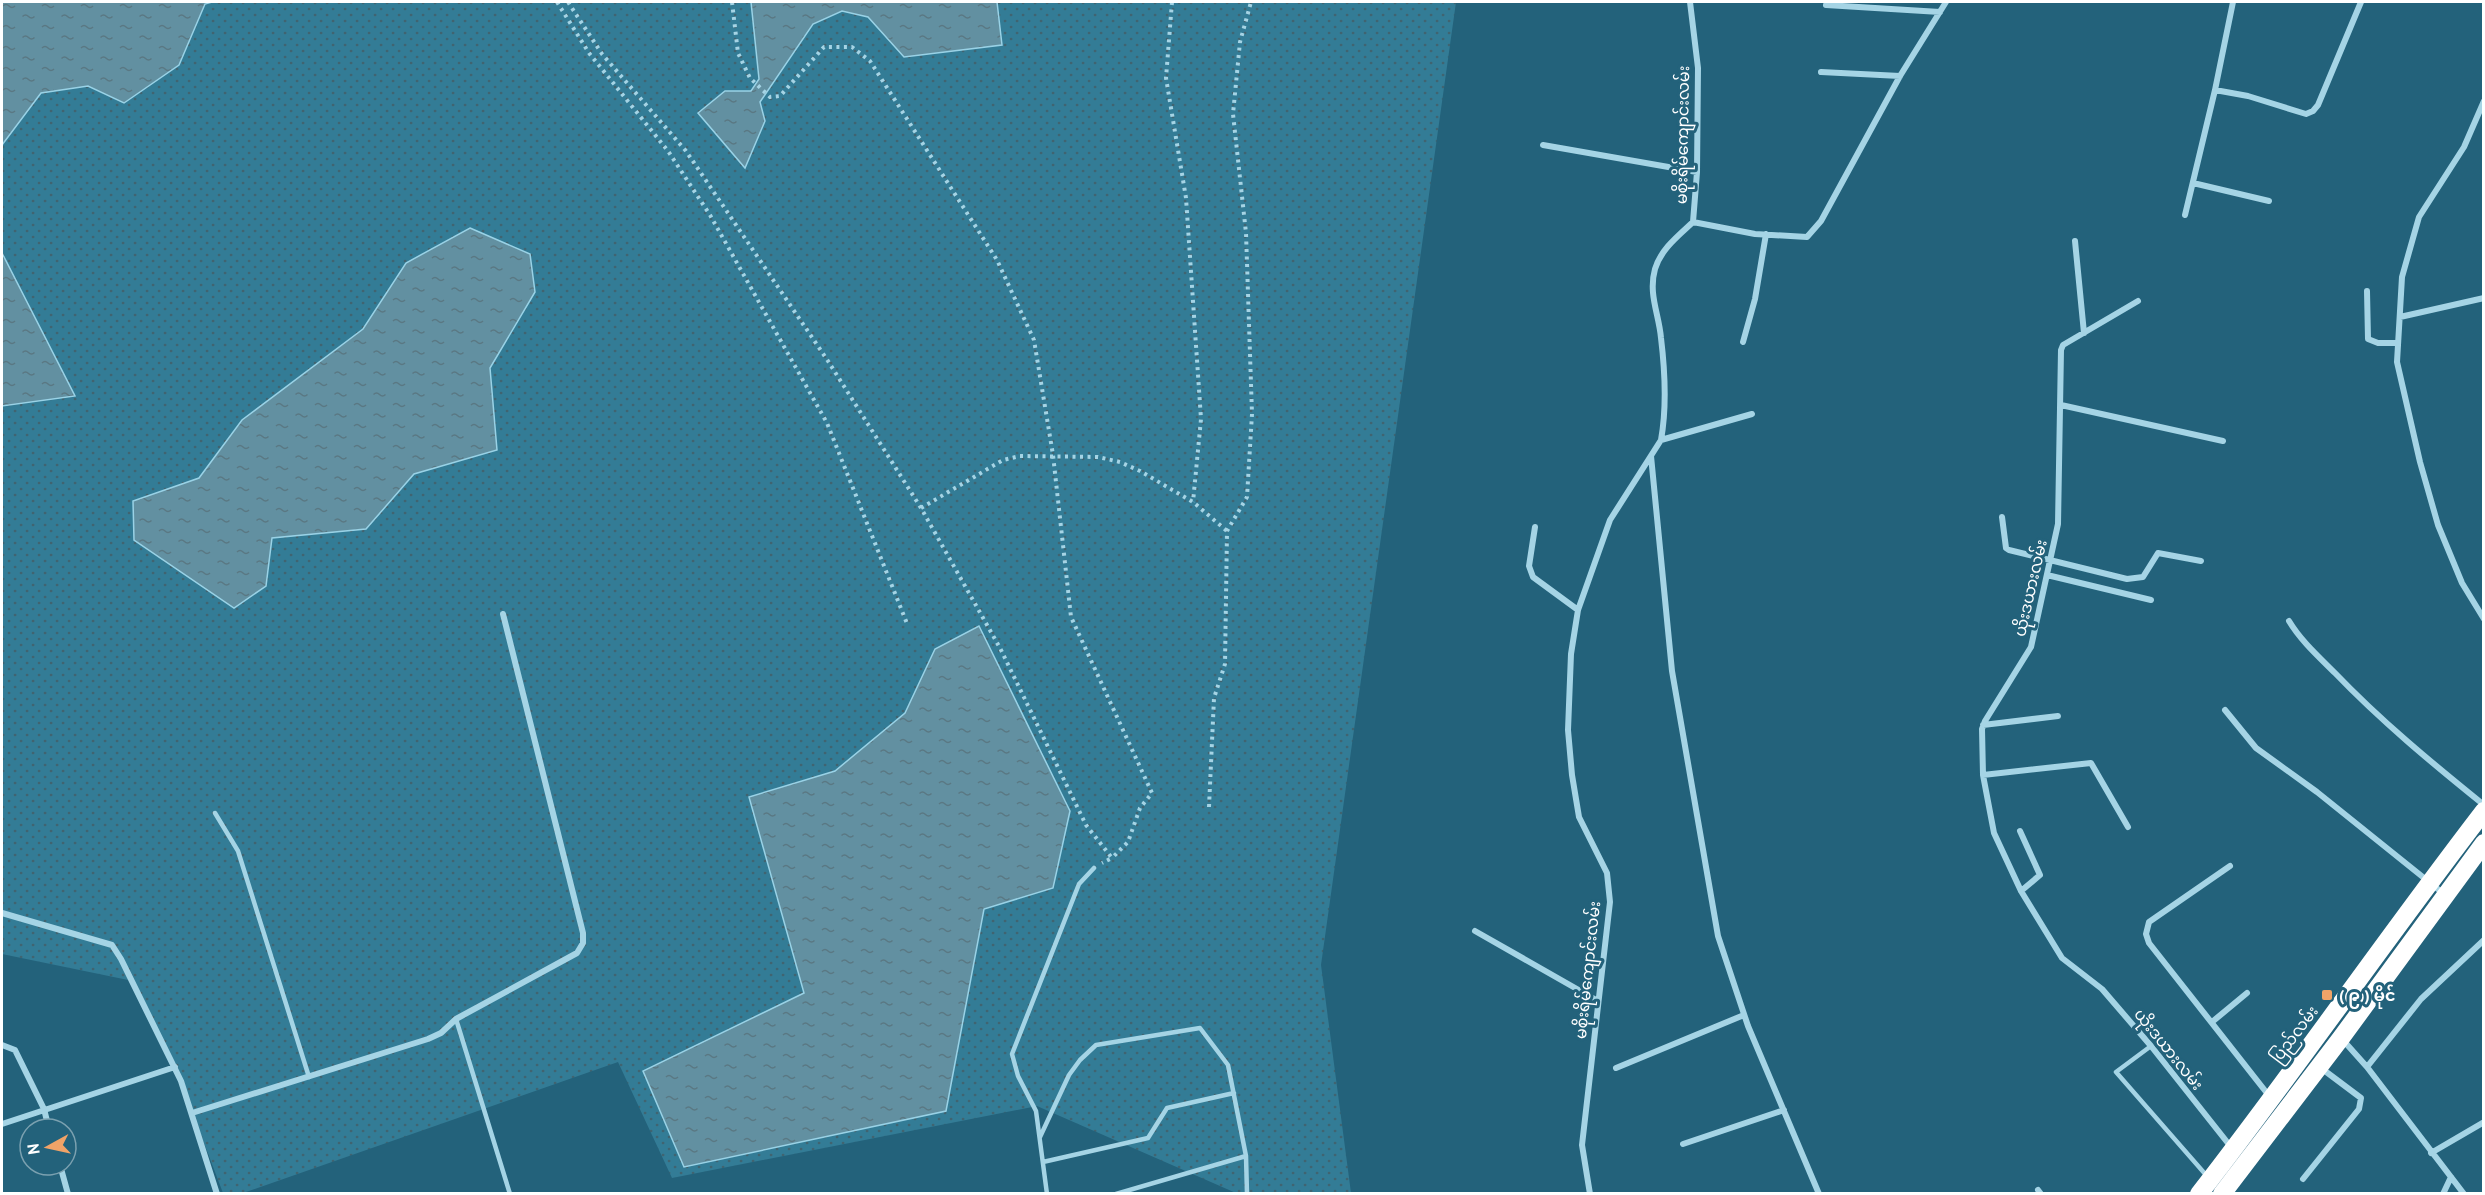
<svg xmlns="http://www.w3.org/2000/svg" width="2485" height="1195" font-family="'PT Sans','Noto Sans Myanmar',sans-serif">
<style>
.green{fill:url(#green-dots)}
.water{fill:url(#water-ripples);stroke:#99d2e6;stroke-width:1.5}
.lines{fill:none;stroke-linecap:round;stroke-linejoin:round}
.path{stroke:#a5d4e5;stroke-width:4;stroke-dasharray:3 4.5;stroke-linecap:butt}
.lane{stroke:#a5d4e5;stroke-width:4.5}
.street{stroke:#a5d4e5;stroke-width:6}
.highway{stroke:#fff;stroke-width:18}
.poi-dot{fill:#f0a368;stroke:#23627b;stroke-width:2}
.labels{text-anchor:middle;stroke-width:6;stroke-linejoin:round;paint-order:stroke}
.street-label{font-size:16px;fill:#fff;stroke:#23627b}
.poi-label{font-size:16px;font-weight:bold;fill:#fff;stroke:#23627b;text-anchor:start}
</style>
<defs>
<pattern id="green-dots" width="8" height="8" patternUnits="userSpaceOnUse" patternTransform="scale(1.5)"><rect width="8" height="8" fill="#337c96"/><path d="M2 2h.1M6 6h.1" fill="none" stroke="#406471" stroke-width="1.8" stroke-linecap="round"/></pattern>
<pattern id="water-ripples" width="26" height="14" patternUnits="userSpaceOnUse" patternTransform="scale(1.5)"><rect width="26" height="14" fill="#6290a1"/><path d="M2 4q2-2 4 0t4 0M15 11q2-2 4 0t4 0" fill="none" stroke="#5a7883"/></pattern>
</defs>
<rect width="100%" height="100%" fill="#23627b"/>
<path class="green" d="M2,2H1456L1321,965L1351,1193H1236L1037,1106L672,1178L618,1062L243,1193H223L175,1067L133,981L2,954Z"/>
<path class="water" d="M2,2H212L205,4L179,65L124,103L88,86L41,93L2,145Z
M751,2H997L1002,45L904,57L868,17L842,11L813,24L760,102L765,121L745,168L698,113L725,91H751L759,79Z
M470,228L530,254L535,292L490,368L497,450L414,474L366,529L272,538L266,586L234,608L134,540L133,501L199,478L242,420L363,329L406,263Z
M2,253L75,396L2,406Z
M979,626L1070,811L1053,888L984,909L946,1111L684,1167L643,1071L804,993L749,797L835,771L905,713L935,649Z"/>
<g class="lines">
<path class="path" d="M557,2L589,53L668,151L710,215L827,423L908,626
M568,2L602,54L686,151L828,361L921,508L1000,648L1086,825L1112,858L1102,863
M732,2L738,53L750,78L770,97L780,96L824,47H852L870,61L997,260L1034,340L1053,455L1071,617L1152,793L1140,808L1128,842L1112,858
M1172,2L1166,78L1186,198L1201,419L1193,502
M921,508L1003,460L1020,456L1098,457L1120,462L1140,471L1193,502L1227,531
M1209,807L1214,698L1225,664L1227,531L1247,497L1252,414L1246,233L1233,114L1240,42L1251,2"/>
<path class="lane" d="M215,813L238,851L309,1077
M456,1019L510,1194
M2151,1046L2116,1072L2206,1175
M1040,1137L1069,1075L1080,1060L1096,1045L1200,1028L1228,1065L1246,1156L1116,1194
M1246,1156L1247,1194
M1043,1162L1148,1138L1167,1108L1234,1093
M1047,1194L1036,1111L1018,1076L1012,1054L1079,884L1094,868"/>
<path class="street" d="M1826,5L1940,12
M1821,72L1900,76
M2215,90L2248,96L2306,114L2313,111L2318,105L2361,2
M2484,101L2464,147L2419,217L2402,277L2397,362L2420,462L2438,525L2462,583L2484,619
M1543,145L1697,172
M2193,183L2269,201
M2185,215L2215,90L2233,2
M1693,222L1755,234L1807,237L1821,221L1900,76L1946,2
M2075,241L2084,333
M2367,291L2368,339L2378,343H2398
M2138,301L2063,345L2061,350L2058,524L2031,647L1985,721L1982,729L1983,775L1994,833L2021,891L2062,958L2102,989L2151,1046L2231,1147
M2400,317L2484,298
M1743,342L1755,299L1766,234
M2061,405L2223,441
M1661,440L1752,414
M1651,456L1672,671L1718,936L1748,1026L1819,1194
M2002,517L2006,548L2009,550L2127,579L2143,577L2158,553L2201,561
M1535,527L1529,566L1533,577L1578,610
M2047,575L2151,600
M2289,621C2301,641 2319,657 2335,673C2381,721 2432,763 2484,805
M2225,710L2256,748L2317,792L2444,894
M1983,725L2058,716
M1983,775L2091,763L2128,827
M2020,831L2040,875L2021,891
M2230,866L2149,922L2146,934L2149,943L2270,1097
M2,913L112,945L121,959L181,1081L217,1194
M1475,931L1598,1001
M2212,1022L2247,993
M2342,1039L2367,1067L2464,1194
M2,1045L15,1050L44,1109L49,1129
M2367,1067L2421,999L2484,940
M1616,1068L1744,1015
M192,1113L428,1039L441,1033L456,1019L577,953L583,943V933L503,614
M2,1124L175,1067
M1683,1144L1784,1110
M2431,1153L2484,1122
M60,1165L68,1194
M2303,1179L2359,1109L2361,1098L2321,1068
M2038,1190L2041,1194
M1590,1194L1582,1145L1610,902L1607,873L1579,817L1572,775L1568,730L1571,654L1578,610L1610,520L1661,440C1667,407 1665,371 1661,338C1659,314 1648,294 1655,269C1661,249 1678,236 1693,222L1697,172L1698,68L1690,2
M2443,1194L2451,1177"/>
<path class="highway" d="M2199,1194C2297,1068 2387,937 2484,811
M2222,1194L2341,1038L2484,843"/>
</g>
<rect class="poi-dot" x="2321" y="989" width="12" height="12" rx="3"/>
<g class="labels">
<g class="street-label">
<text transform="translate(1682 135) rotate(-89)" y="6">မစိုးရိမ်ကျောင်းလမ်း</text>
<text transform="translate(2030 588) rotate(-77)" y="6">ယိုးဒယားလမ်း</text>
<text transform="translate(1587 970) rotate(-84)" y="6">မစိုးရိမ်ကျောင်းလမ်း</text>
<text transform="translate(2294 1034) rotate(-53)" y="6">ပြည်လမ်း</text>
<text transform="translate(2169 1049) rotate(51)" y="6">ယိုးဒယားလမ်း</text>
</g>
<g class="poi-label">
<text x="2339" y="1001">( ၉ ) မိုင်</text>
</g>
</g>
<rect width="2485" height="1195" fill="none" stroke="#ffffff" stroke-width="6"/>
<g transform="translate(48 1147) rotate(262)"><circle r="28" fill="#23627b" stroke="#7ba1b0" stroke-width="1.5"/>
<path d="M0-4.5L10 22L0 15L-10 22Z" fill="#f0a368"/>
<text y="-9" font-size="16" font-weight="bold" text-anchor="middle" fill="#ffffff">N</text>
</g>
</svg>
